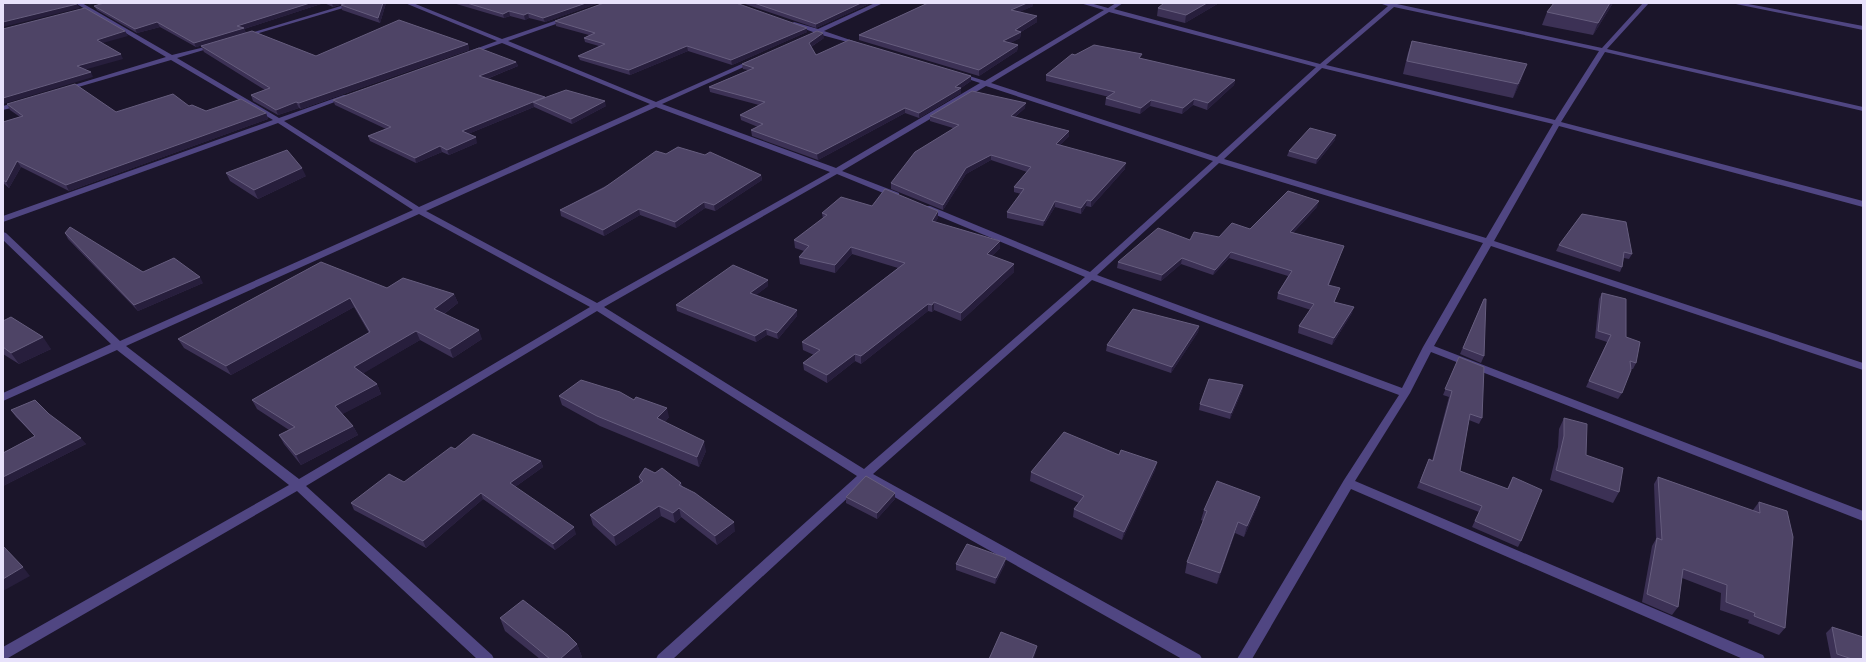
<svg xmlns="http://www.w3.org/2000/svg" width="1866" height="662" font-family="'DejaVu Sans',sans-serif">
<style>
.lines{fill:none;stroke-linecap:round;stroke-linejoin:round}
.minor{fill:#504682;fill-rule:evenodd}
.wall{fill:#3c3155}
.shaded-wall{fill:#271e3c}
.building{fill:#4e4466;stroke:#665d7e}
</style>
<rect width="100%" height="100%" fill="#1b152a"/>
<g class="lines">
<path class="minor" d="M75,3H82L172,55L217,44V46L177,58L279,118L344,95H348V97L284,121L419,207L650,104L502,43L471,54H467V52L497,41L405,3H413L502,39L566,17H570V19L508,41L656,102L753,59H757V61L662,104L836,168L980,83L956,75V73H960L985,81L1104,10L1080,3H1090L1108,8L1116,3H1123L1114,9L1320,64L1388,6L1379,3H1398L1397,4L1602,48L1643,3H1649L1607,49L1863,107V111L1605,52L1561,122L1863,201V207L1559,126L1494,241L1863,363V370L1491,246L1434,346L1863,511V521L1431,352L1410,393L1355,481L1763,655L1765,659H1743L1351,489L1252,659H1237L1344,480L1399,395L1092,280L873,474L1200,655L1202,659H1182L866,481L673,659H656L658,655L857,476L597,311L306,486L492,655L494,659H477L297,491L8,658L3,659V647L289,485L117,350L3,401V393L111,344L3,240V232L6,233L120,341L413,210L278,123L3,222V216L273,120L171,60L68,90H64V88L166,57ZM1394,7L1599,51L1555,120L1326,65ZM1109,12L1316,67L1217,157L991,83ZM1322,68L1553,124L1486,238L1224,159ZM986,86L1213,161L1090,272L930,206H924V210L1085,277L864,469L604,307L837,174L893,197H899V193L842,171ZM656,107L830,172L597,303L426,211ZM1219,163L1483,243L1423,347L1402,388L1097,275ZM419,214L590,307L299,479L126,346Z
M351,3H360L246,37L241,36Z
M875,3H883L824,31L862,44V46L818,34H813V32L791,24L794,22L818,29Z
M1731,3H1743L1863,26V30Z
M20,101L24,103L23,105L3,110V106Z"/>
</g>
<path class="wall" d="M104,3H346L333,7L324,3L244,29L246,33L196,47L160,27L137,33L97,10L94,6Z
M386,3L380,23L342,10L341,5Z
M453,3H599L545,22L529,18L525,20L510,16L504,18Z
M742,3H871L816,28Z
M928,3H1033V6L1019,12L1037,22L1021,32L1020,38L1010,43L1018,45L1017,51L979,76L859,40V35Z
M1219,3L1185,23L1157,16L1158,8Z
M1554,3H1613L1593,35L1542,25L1547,12Z
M555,21L807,28V32L732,65L688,51L630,75L580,60L578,56L599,46L585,42L584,38L589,35L556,26Z
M824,38L811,47L816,55L971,81L961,88V93L919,118L905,113L818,160L752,136L751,130L758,127L741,120L740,115L759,105L710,92L709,87L748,70L743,69L742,64Z
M1412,41L1522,78L1513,98L1403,74L1408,53Z
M468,44L469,50L301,109L299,108L278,115L253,101L251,95L265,90L204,52L201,46L316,56Z
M1075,55L1142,59L1235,80L1234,85L1207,110L1193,105L1182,114L1150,106L1140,114L1105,105L1106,98L1109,97L1046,81V75Z
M516,62L518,66L487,79L545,98L606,106L572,124L534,107L468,134L477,143L449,155L442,152L416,163L370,141L368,136L386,129L335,105L333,100Z
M7,104L116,112L189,106L206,111L266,113L268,119L69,191L21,167L9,188L3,183V122L20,117L10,110Z
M1025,108L1015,117L1069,131V136L1060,145L1125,169L1091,207L1086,206L1081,214L1055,207L1043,226L1007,218V212L1021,194L1014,192V187L1027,172L991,160L966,174L943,210L891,189V183L953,128L930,121V116Z
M1335,140L1316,164L1287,156L1289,151Z
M666,154L761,175L762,180L715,211L705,208L676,228L640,215L604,236L561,216L560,210Z
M226,173L306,176L258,199L230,181Z
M872,206L938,211V218L935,222L1000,241V248L992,256L1014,264V272L961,321L934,310L932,312L928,311L861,364L855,361L827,383L804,370L803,363L814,355L803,350L802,342L898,268L852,254L835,273L800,264L799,257L804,251L795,248L794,240L823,219L822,213Z
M1317,207L1293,233L1344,246L1342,251L1329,285L1335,302L1352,313L1332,345L1298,333L1299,326L1311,310L1277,299L1278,293L1288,276L1229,258L1213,275L1181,264L1161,281L1117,268L1118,262L1190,240L1219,237L1250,229Z
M1582,214L1632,254L1629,259L1624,258L1622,267L1620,272L1556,251L1559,245Z
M65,233L143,272L203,283L138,311L68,239Z
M768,286L756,295L797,316L778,339L767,335L756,342L677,311L676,305Z
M387,288L454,294L458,303L444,314L482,339L453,358L420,340L363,373L377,384L381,394L342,414L353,426L358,435L301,465L284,444L279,435L289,430L257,409L252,400L369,333L354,307L231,375L184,348L178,339Z
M1602,293L1626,337L1636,363L1633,369H1631L1622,393L1618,399L1586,387L1607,342L1595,338L1599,299Z
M1484,299V356L1481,363L1460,354Z
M3,321L51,349L19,364L3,354Z
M1199,326L1198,332L1171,373L1106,351L1107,345Z
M1459,357L1482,418L1479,424L1469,420L1460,471L1507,489L1513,477L1521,541L1518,547L1472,527L1479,512L1417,488L1429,459L1432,461L1449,397L1443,395Z
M1243,385L1242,391L1230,419L1199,410L1200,404Z
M559,396L669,417L665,422L706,451L699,467L600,426L562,405Z
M11,410L49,414L86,444L3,486V453L35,436L16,417Z
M1564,418L1586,455L1619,492L1613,503L1550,480L1558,447L1559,429Z
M455,449L541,461L543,467L515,487L576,534L555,550L483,499L426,548L354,510L351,503L404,482Z
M1119,455L1157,462L1155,470L1122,540L1073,517L1074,509L1079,503L1030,481L1031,472Z
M655,473L681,483L682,486L735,531L717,545L681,517L675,523L661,516L616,546L593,525L590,515L640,483L639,477Z
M1658,477L1753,511V510L1759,502L1785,628L1779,635L1748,623L1749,620L1720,610L1721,593L1682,578L1678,607L1672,615L1642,602L1652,546L1656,539L1654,484Z
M846,497L895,499L877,519L846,503Z
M1260,497L1257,507L1244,537L1235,533L1217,584L1185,573L1187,562L1203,521L1201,520L1204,510Z
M956,564H1005L995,584L956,570Z
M500,618L577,644L582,657L579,659H540L505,631Z
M1832,627L1863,659H1831L1826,633Z"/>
<path class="shaded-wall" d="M88,3H99L89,5Z
M310,3H324L244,29L246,33L196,47L194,43L237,26Z
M332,3H346L333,7Z
M383,3H386L380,23L378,18Z
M586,3H599L545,22L543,18Z
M861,3H871L816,28V24Z
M1027,3H1033V6L1011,16V10Z
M1207,3H1219L1185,23L1186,15Z
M1610,3H1613L1593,35L1598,23Z
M77,4L80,8L3,27V22Z
M509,11L510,16L504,18L503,14Z
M528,13L529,18L525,20L524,15Z
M1037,16V22L1021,32L1020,38L1003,47V41L1015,30Z
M157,22L160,27L137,33L135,29Z
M807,28V32L732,65L731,60Z
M125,31L128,36L99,44L97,40Z
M823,33L824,38L809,48V43Z
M468,44L469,50L301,109L299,103Z
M1018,45L1017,51L979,76V70Z
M687,46L688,51L630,75L629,70Z
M121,54L123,59L80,71L77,66Z
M516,62L518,66L481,81L479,76Z
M1527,64L1522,78L1513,98L1518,84Z
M91,72L93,77L3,104V98Z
M971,76V81L958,90L961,88V93L919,118V113L955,87Z
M1235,80L1234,85L1207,110L1208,103Z
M545,97L533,102L534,107L463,136L462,131Z
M1194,99L1193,105L1182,114L1183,108Z
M1151,100L1150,106L1140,114L1141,108Z
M605,101L606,106L572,124L571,119Z
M296,102L299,108L278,115L276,110Z
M1026,103L1025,108L1010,121L1011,116Z
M905,108V113L818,160L817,154Z
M266,113L268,119L69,191L66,185Z
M1069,131V136L1056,149V144Z
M1336,135L1335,140L1316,164L1317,159Z
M476,137L477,143L449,155L447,150Z
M440,146L442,152L416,163L415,158Z
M991,155V160L966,174L943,210V205L966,168Z
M17,161L21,167L9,188L6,182Z
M1126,163L1125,169L1091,207V201Z
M302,168L306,176L258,199L254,190Z
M761,175L762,180L715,211L714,205Z
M1087,200L1086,206L1081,214V208Z
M1055,201V207L1043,226L1044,221Z
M1319,201L1317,207L1288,238L1290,232Z
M704,202L705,208L676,228L675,222Z
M639,209L640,215L604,236L603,230Z
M938,211V218L932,229V221Z
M1000,241V248L986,262L987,254Z
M851,247L852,254L835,273V265Z
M1231,252L1229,258L1213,275L1215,270Z
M1182,258L1181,264L1161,281L1162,275Z
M1014,264V272L961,321V313Z
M200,277L203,283L138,311L134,305Z
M768,280V286L751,299L750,293Z
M454,294L458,303L438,318L434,309Z
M350,298L354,307L231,375L226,366Z
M934,302V310L932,312V305Z
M928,304V311L861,364V356Z
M1354,307L1352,313L1332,345L1334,338Z
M797,310V316L778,339L777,333Z
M1199,326L1198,332L1171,373L1172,367Z
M766,329L767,335L756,342L755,336Z
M479,330L482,339L453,358L450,349Z
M416,331L420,340L359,376L354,367Z
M43,337L51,349L19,364L11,353Z
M855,354V361L827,383V375Z
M377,384L381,394L339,416L335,406Z
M1243,385L1242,391L1230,419L1231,413Z
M667,408L669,417L660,428L657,418Z
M353,426L358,435L301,465L296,455Z
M81,438L86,444L3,486V477Z
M704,441L706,451L699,467L697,457Z
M541,461L543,467L512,489L510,483Z
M1157,462L1155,470L1122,540L1124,532Z
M481,493L483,499L426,548L423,541Z
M895,493V499L877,519V513Z
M1260,497L1257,507L1244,537L1247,526Z
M659,506L661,516L616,546L614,536Z
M679,508L681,517L675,523L673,513Z
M734,522L735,531L717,545L715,536Z
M1238,522L1235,533L1217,584L1220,573Z
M574,527L576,534L555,550L553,544Z
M1006,558L1005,564L995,584L996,578Z
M23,567L30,576L3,591V579Z
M577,644L582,657L579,659H560Z
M1037,646L1036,652L1034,659H1032Z"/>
<path class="building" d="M3,3H76L77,4L3,22Z
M104,3H310L237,26L244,28L194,43L157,22L135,29L94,6Z
M347,3H383L378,18L341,5Z
M467,3H586L543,18L528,13L524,15L509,11L503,14Z
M604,3H736L807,28L731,60L687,46L629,70L578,56L605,44L584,38L595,33L555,21Z
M754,3H861L816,24Z
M928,3H1027L1011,10L1037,16L1015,30L1021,32L1003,41L1018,45L979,70L859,35Z
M1164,3H1207L1186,15L1158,8Z
M1554,3H1610L1598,23L1547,12Z
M85,8L125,31L97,40L121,54L77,66L91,72L3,98V29Z
M399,20L468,44L299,103L296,102L276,110L251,95L270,88L201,46L252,31L316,56Z
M817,31L823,33L809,43L816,55L849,40L971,76L955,87L961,88L919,113L905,108L817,154L751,130L763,124L740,115L765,102L709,87L754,68L742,64Z
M1412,41L1527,64L1518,84L1407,61Z
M1094,45L1142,54L1139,58L1235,80L1208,103L1194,99L1183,108L1151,100L1141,108L1106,98L1115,92L1046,75L1072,54L1075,55Z
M479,48L516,62L479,76L545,97L462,131L476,137L447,150L440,146L415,158L368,136L391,127L333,100Z
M75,84L116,112L173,94L189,106L192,105L206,111L241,99L266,113L66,185L17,161L6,182L3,180V122L23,116L7,104Z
M566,90L605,101L571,119L533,102Z
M972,91L1026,103L1011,116L1069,131L1056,144L1126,163L1091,201L1087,200L1081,208L1055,201L1044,221L1007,212L1024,189L1014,187L1031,167L991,155L966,168L943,205L891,183L915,152L959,125L930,116Z
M1310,128L1336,135L1317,159L1289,151Z
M678,147L705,155L710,152L761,175L714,205L704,202L675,222L639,209L603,230L560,210L604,188L656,151L666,154Z
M287,150L302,168L254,190L226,173Z
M885,189L938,211L932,221L1000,241L987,254L1014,264L961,313L934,302L932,305L928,304L861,356L855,354L827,375L803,363L820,350L802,342L905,263L851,247L835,265L799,257L809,246L794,240L827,215L822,213L841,197L872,206Z
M1288,191L1319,201L1290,232L1344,246L1328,285L1340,288L1334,302L1354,307L1334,338L1299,326L1314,304L1278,293L1292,271L1231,252L1215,270L1182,258L1162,275L1118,262L1158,228L1190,240L1194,232L1219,237L1232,223L1250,229Z
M1582,214L1626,222L1632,254L1624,252L1622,267L1559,245Z
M70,227L143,272L174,258L200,277L134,305L65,233Z
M321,262L387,288L403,278L454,294L434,309L479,330L450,349L416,331L354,367L377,384L335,406L353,426L296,455L279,435L295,427L252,400L370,332L350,298L226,366L178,339Z
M733,265L768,280L750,293L797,310L777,333L766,329L755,336L676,305Z
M1602,293L1626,299V337L1640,342L1636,363L1630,361L1631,370L1622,393L1589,381L1611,335L1598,331Z
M1484,299H1486L1484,356L1463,348Z
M1133,309L1199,326L1172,367L1107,345Z
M11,317L43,337L11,353L3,347V321Z
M1459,357L1484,367L1482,418L1470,414L1460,471L1508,489L1513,477L1542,490L1521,541L1475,521L1482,506L1420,482L1429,459L1433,461L1452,391L1445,389Z
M1209,379L1243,385L1231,413L1200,404Z
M581,380L620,392L634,400L636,397L667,408L657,418L704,441L697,457L597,416L559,396Z
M35,400L49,414L81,438L3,477V453L35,436L11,410Z
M1564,418L1587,424L1586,455L1623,468L1619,492L1556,470L1564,436Z
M1064,432L1119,455L1121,450L1157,462L1124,532L1074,509L1084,496L1031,472Z
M473,434L541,461L510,483L574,527L553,544L481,493L423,541L351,503L389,474L404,482L451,447L455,449Z
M645,468L655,473L662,468L681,483L679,485L695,493L734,522L715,536L679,508L673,513L659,506L614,536L590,515L643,481L639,477Z
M866,476L895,493L877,513L846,497Z
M1658,477L1760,513L1759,502L1787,511L1793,537L1785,628L1754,616L1755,613L1726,602L1727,585L1683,569L1678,607L1647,594L1657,538L1662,540Z
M1217,481L1260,497L1247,526L1238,522L1220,573L1187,562L1207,511L1204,510Z
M967,544L1006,558L996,578L956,564Z
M3,546L23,567L3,579Z
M523,600L568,635L577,644L560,659H550L500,618Z
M1832,627L1863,637V659H1852L1837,654Z
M1001,632L1037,646L1032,659H989Z"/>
<rect width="1866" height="662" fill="none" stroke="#e8e2fb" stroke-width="8"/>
</svg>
